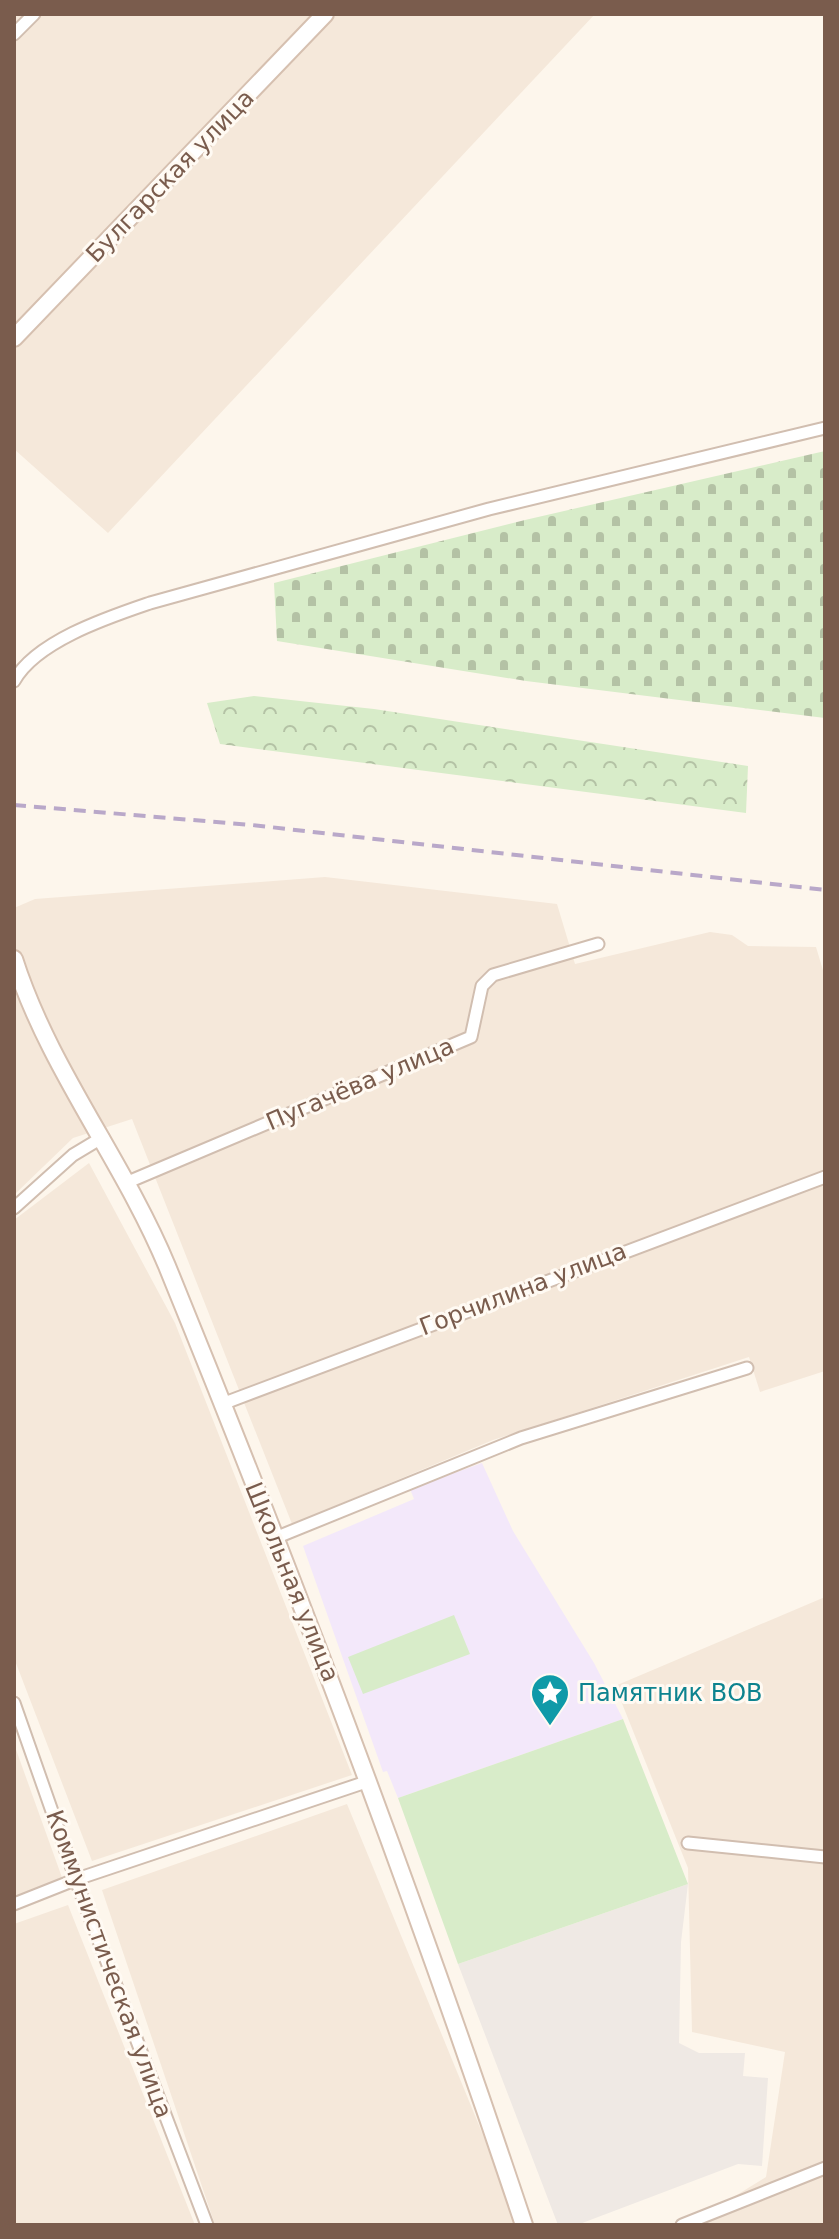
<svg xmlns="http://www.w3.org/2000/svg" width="839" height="2239" font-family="'DejaVu Sans',sans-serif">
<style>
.residential{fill:#f5e8da}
.industrial{fill:#efe9e4}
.education{fill:#f3e8fa}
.forest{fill:url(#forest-crowns)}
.cemetery{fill:url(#cemetery-stones)}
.pitch{fill:#d8ecc9}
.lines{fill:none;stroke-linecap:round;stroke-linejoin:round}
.street-casing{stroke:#d1beb0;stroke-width:15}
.secondary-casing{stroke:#d6c0b0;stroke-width:20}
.street{stroke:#fff;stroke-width:11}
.secondary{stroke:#fff;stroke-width:16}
.rail{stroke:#b9a8c9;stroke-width:4;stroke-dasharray:12 8;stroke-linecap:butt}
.labels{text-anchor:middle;stroke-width:6;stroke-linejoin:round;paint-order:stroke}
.street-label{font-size:24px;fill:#7a5c4d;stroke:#fffaf3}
.culture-label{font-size:24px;fill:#0d838f;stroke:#fffaf3;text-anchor:start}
</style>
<defs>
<pattern id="forest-crowns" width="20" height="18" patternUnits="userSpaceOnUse" patternTransform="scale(2)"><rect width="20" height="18" fill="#d8ecc9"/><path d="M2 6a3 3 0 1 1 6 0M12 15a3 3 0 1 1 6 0" fill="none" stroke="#b4c2a5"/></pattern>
<pattern id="cemetery-stones" width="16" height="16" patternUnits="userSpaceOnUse" patternTransform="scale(2)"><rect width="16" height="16" fill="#d8ecc9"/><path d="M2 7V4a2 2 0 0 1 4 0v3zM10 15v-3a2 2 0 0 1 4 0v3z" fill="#b4c2a5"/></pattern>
</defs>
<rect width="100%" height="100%" fill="#fdf6ec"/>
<path class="residential" d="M14,14H595L108,533L14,449Z
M325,877L557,904L575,964L710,932L732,935L748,946L816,947L825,977V1371L760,1392L749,1357L493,1440L292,1524L132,1119L73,1138L14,1195V908L35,899Z
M89,1163L175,1323L352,1775L92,1861L14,1658V1220Z
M825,1597V2225H688L766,2177L785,2052L692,2032L688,1868L615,1686Z
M14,1744L64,1883L14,1902Z
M347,1804L520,2225H215L102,1890Z
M68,1905L195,2225H14V1924Z"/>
<path class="industrial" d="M688,1884L681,1942L679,2043L699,2053H745L743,2076L768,2078L762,2166L738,2164L577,2225H558L458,1964Z"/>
<path class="education" d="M482,1463L513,1531L594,1663L623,1719L398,1798L387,1771L383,1772L303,1546L414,1499L410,1489Z"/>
<path class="forest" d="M254,696L374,709L748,766L746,813L220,744L207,703Z"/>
<path class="cemetery" d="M825,451V718L526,681L277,641L274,583L525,520Z"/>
<path class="pitch" d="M454,1615L470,1654L363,1694L348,1657Z
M623,1719L688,1884L458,1964L398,1798Z"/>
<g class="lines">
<defs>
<path id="street" d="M14,34L34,14
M14,681C36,641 109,617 150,603L489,509L825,428
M128,1182L471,1037L482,986L493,975L598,944
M14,1208L73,1155L103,1137
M222,1404L825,1177
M275,1538L521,1438L747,1368
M14,1703L80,1891L207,2225
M688,1843L825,1857
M14,1904L77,1879L366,1782
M682,2225L825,2168"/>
<path id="secondary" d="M14,338L325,14
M14,959C49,1069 123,1160 167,1266C296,1582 416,1901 524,2225"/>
</defs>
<use href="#street" class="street-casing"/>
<use href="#secondary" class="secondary-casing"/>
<use href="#street" class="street"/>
<use href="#secondary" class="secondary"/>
<path class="rail" d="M14,805L252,825L825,890"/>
</g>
<defs>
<symbol id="sight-pin" viewBox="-11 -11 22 30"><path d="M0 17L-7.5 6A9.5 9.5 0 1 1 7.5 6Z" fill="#0f9aa8" stroke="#fffaf3"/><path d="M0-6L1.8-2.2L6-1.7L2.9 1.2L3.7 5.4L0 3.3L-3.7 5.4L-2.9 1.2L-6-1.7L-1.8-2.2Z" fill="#fff"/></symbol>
</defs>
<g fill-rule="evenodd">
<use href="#sight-pin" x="528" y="1671" width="44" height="60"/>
</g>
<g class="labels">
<g class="street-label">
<text transform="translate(170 176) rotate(-46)" y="8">Булгарская улица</text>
<text transform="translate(360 1084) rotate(-23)" y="8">Пугачёва улица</text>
<text transform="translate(523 1289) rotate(-21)" y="8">Горчилина улица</text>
<text transform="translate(292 1582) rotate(68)" y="8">Школьная улица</text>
<text transform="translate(109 1964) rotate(70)" y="8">Коммунистическая улица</text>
</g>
<g class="culture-label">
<text x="578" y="1701">Памятник ВОВ</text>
</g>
</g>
<rect width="839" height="2239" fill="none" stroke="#7a5c4d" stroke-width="32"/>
</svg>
